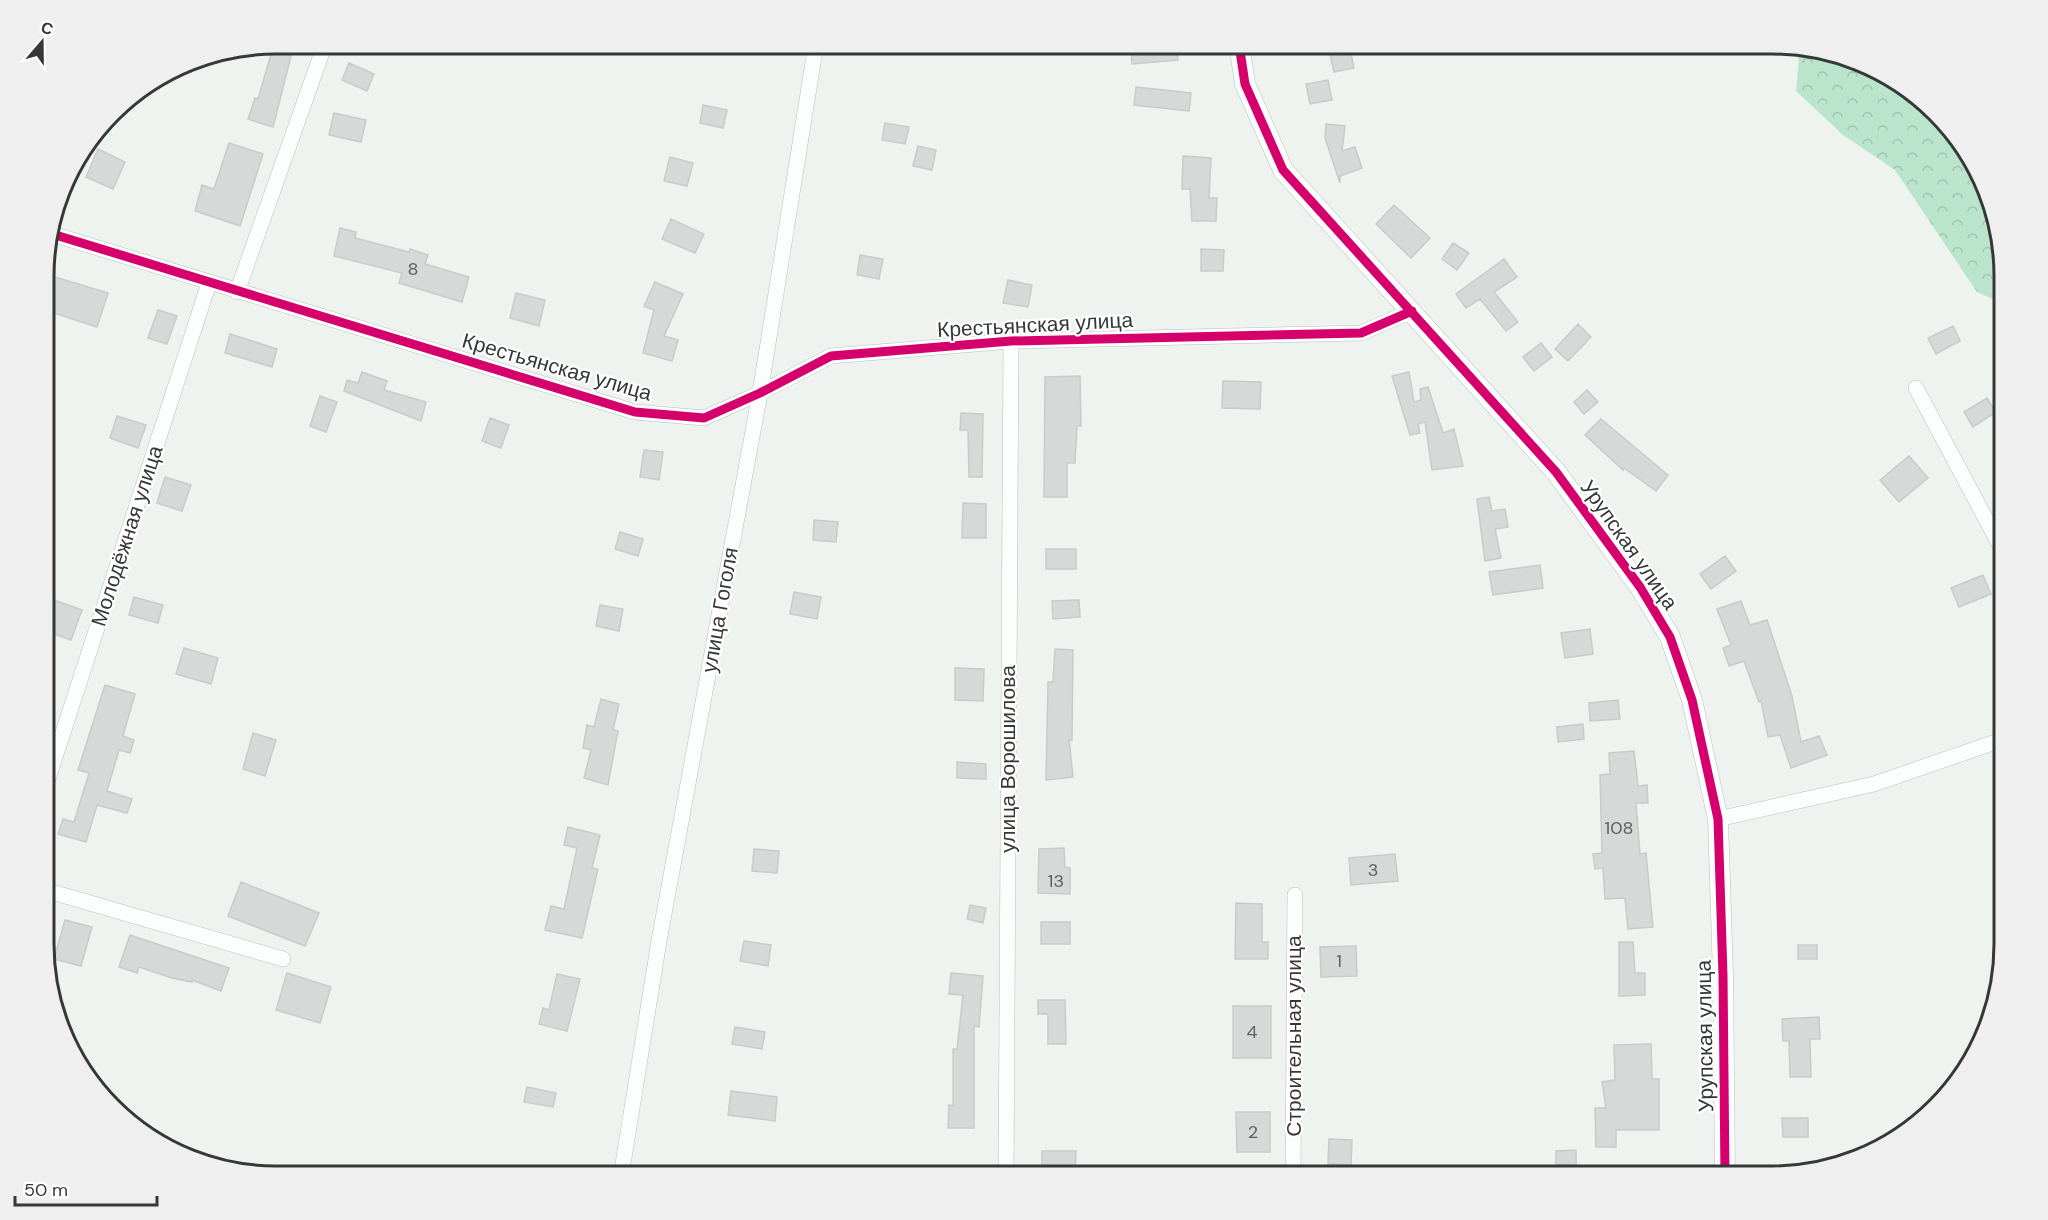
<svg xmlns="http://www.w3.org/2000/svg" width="2048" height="1220" font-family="'DM Sans',sans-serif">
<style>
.forest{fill:url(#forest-crowns)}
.building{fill:#d6d9d8;stroke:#c8cbca;stroke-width:1.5}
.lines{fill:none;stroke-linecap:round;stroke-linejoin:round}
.minor-casing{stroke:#bcc0be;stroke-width:16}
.tertiary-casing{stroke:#bcc0be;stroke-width:21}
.minor{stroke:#fcfdfd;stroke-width:15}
.tertiary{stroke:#fcfdfd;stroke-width:20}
.cycleway-casing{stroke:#fff;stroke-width:13}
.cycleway{stroke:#d6006c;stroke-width:9}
.labels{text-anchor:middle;stroke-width:4.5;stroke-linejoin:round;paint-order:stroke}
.number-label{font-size:18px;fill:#5e615f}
.street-label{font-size:21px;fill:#353836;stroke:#fff}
.rim{fill:none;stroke:#353836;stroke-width:3}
</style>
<defs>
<pattern id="forest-crowns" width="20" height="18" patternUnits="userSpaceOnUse" patternTransform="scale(1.5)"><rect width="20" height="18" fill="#bbe4cd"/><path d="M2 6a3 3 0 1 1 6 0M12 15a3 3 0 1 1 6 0" fill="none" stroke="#a1c4b1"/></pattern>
</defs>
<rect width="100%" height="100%" fill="#eef3f0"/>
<path class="forest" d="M1789,46L1832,52L1888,75L1965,147L1992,202L2004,261V304L1977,292L1895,170L1843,135L1796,91L1799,60Z"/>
<path class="building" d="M1155,44H1176L1178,60L1132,64L1131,45Z
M1350,49L1354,68L1334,72L1330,54Z
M272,51L291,56L273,127L248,119L255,98L258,99Z
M349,63L374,74L367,91L342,80Z
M1328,80L1332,100L1310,104L1306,84Z
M1136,87L1191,93L1189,111L1134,105Z
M703,105L727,110L723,128L700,123Z
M334,113L366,120L361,142L329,135Z
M885,123L909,127L905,144L882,140Z
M1326,124L1345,126L1342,151L1355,147L1362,168L1340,176V183L1325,138Z
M229,143L263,154L240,226L195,211L202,185L214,189Z
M918,146L936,150L932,170L913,166Z
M98,149L125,162L113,189L86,177Z
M1183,156L1211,158L1209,198H1217L1216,221H1192L1190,189H1182Z
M670,157L693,163L687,186L664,181Z
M1394,205L1430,238L1411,258L1376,224Z
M671,219L704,234L695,253L662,239Z
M340,228L356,232L355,238L409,252L410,249L428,255L425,264L469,277L462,302L399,283L402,273L334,256Z
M1453,243L1469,253L1457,270L1442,259Z
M1201,249L1224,250L1223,271H1201Z
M860,255L883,259L879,279L857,275Z
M1504,259L1517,277L1494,292L1518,322L1506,331L1480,299L1466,308L1456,294Z
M55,277L108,293L97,327L45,310Z
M1008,280L1032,285L1028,307L1003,303Z
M655,282L683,294L664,336L678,340L672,361L643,353L654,310L644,306Z
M516,293L545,300L539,326L510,318Z
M158,310L177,316L167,344L148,338Z
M1578,324L1591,337L1568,361L1555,349Z
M1953,326L1960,341L1936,354L1928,338Z
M230,334L277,349L272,367L225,353Z
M1541,343L1552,357L1534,371L1523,357Z
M362,372L387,381L384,390L426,402L421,421L344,391L347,380L358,383Z
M1409,372L1414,402L1421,400L1420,389L1428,387L1443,433L1454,429L1463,466L1432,470L1425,422L1418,424L1420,433L1410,435L1392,376Z
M1080,376L1081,426H1077L1075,463H1067V497H1044L1045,377Z
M1223,381L1261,382L1260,409L1222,408Z
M1587,390L1598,402L1584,414L1574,402Z
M320,396L337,402L326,432L310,426Z
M1987,398L1996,412L1973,427L1964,412Z
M961,413L983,414L982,477H969L968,430H960Z
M117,416L146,425L138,448L110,438Z
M490,418L509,425L501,448L482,441Z
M1601,419L1668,475L1656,491L1624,468L1623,470L1585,435Z
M644,450L663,452L659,480L640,477Z
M1909,456L1928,478L1899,502L1880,480Z
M165,477L191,485L182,511L157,503Z
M1489,497L1492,511L1505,509L1508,527L1495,529L1501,558L1485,561L1477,499Z
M963,503L986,504V538H962Z
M814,520L838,522L836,542L813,540Z
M620,532L643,539L638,556L615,549Z
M1046,549H1076V569H1046Z
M1725,556L1736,571L1711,589L1700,574Z
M1540,565L1543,588L1493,595L1489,572Z
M1983,575L1991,594L1959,607L1951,588Z
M794,592L821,597L817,619L790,614Z
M134,597L163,605L158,623L129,615Z
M51,599L82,610L71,640L45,631V615Z
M1079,600L1080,617L1053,619L1052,601Z
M1741,601L1750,625L1767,620L1792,696L1801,742L1819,736L1827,755L1791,768L1780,735L1768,737L1761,701L1759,702L1744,661L1729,666L1723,648L1731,645L1717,609Z
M600,605L623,609L619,631L596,626Z
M1590,629L1593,654L1565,658L1561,633Z
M184,648L218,658L211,684L176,674Z
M1055,649L1073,650L1072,740H1069L1073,777L1046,780L1048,682H1053Z
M955,668L984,669L983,701L955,700Z
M105,685L135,694L123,736L134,740L130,753L119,750L107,791L132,799L127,813L97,805L86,842L58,834L63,819L74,822L89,773L78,770Z
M601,699L619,704L613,730L618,731L608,785L584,778L591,750L583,748L587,725L594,727Z
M1618,700L1620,719L1590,721L1589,703Z
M1583,724L1584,739L1558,742L1557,727Z
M253,733L276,740L265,776L243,769Z
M1634,751L1638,786L1647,785L1648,803H1636L1640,854L1646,853L1653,927L1628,929L1625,898L1605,899L1603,868L1595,869L1593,854L1602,853L1600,775L1610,774L1609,753Z
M957,762L986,764V779L957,778Z
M568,827L600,835L592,868L598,869L582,938L545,930L551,906L564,909L577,848L564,845Z
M1064,848L1065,867L1070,868V894L1038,893L1039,849Z
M754,849L779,851L777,873L752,871Z
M1395,854L1398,881L1351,885L1349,858Z
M241,882L319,913L305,946L228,916Z
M1236,903L1262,904V942H1268V959H1235Z
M970,905L986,908L983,923L967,919Z
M65,920L92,927L81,966L54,959Z
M1041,922H1070V944H1041Z
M130,935L229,968L221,991L192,980V982L172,978L139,967L137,973L119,967Z
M744,941L771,945L768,966L740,961Z
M1619,942H1633L1635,973H1645V995L1619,996Z
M1798,945H1817V959H1798Z
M1356,946L1357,976L1321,977L1320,947Z
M287,973L331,987L320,1023L276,1010Z
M951,973L983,976L979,1027L974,1026V1128H948L949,1105L953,1106V1049H957L963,995L949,994Z
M557,974L580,979L567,1031L539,1024L543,1008L549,1010Z
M1038,1000H1065L1066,1044H1048V1014H1038Z
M1233,1006H1271V1058H1233Z
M1819,1017L1820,1039H1810L1811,1077H1790L1789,1041H1783L1782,1019Z
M735,1027L765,1032L762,1049L732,1044Z
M1651,1044L1652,1079H1659V1130H1616V1147H1596L1595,1108H1606L1602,1082L1615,1080L1614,1045Z
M527,1087L556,1093L553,1107L524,1102Z
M731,1091L777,1097L775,1121L728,1115Z
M1236,1112H1270V1152H1237Z
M1782,1118H1808V1137H1783Z
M1329,1139L1352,1140L1351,1165L1328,1164Z
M1576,1150V1165H1556V1151Z
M1042,1151H1076L1075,1174L1042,1173Z"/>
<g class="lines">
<defs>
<path id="minor" d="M49,233L635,412L704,418L760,393L831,356L1011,341L1361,333L1412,311
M237,292L325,44
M1916,388L2004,553
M45,788L209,283
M1718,819L1874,784L2004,739
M45,890L283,959
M621,1176L659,941L760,393L816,44
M1006,1176L1011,341
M1293,1176L1295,895"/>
<path id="tertiary" d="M1239,44L1245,84L1283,170L1556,472L1640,587L1670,637L1692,700L1718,819L1723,976L1725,1176"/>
</defs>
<use href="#minor" class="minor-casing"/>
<use href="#tertiary" class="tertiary-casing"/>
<use href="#minor" class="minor"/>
<use href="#tertiary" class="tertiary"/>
<defs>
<path id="cycleway" d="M1239,44L1245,84L1283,170L1556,472L1640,587L1670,637L1692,700L1718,819L1723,976L1725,1176
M49,233L635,412L704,418L760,393L831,356L1011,341L1361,333L1412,311"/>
</defs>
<use href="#cycleway" class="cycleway-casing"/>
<use href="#cycleway" class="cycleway"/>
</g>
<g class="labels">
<g class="number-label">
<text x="413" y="275">8</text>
<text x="1619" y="834">108</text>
<text x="1373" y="876">3</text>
<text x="1056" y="887">13</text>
<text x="1339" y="967">1</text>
<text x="1252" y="1038">4</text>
<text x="1253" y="1138">2</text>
</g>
<g class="street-label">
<text transform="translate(1035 325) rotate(-3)" y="7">Крестьянская улица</text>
<text transform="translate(557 367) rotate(16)" y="7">Крестьянская улица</text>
<text transform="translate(127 536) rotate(-72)" y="7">Молодёжная улица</text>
<text transform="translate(1629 545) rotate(55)" y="7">Урупская улица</text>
<text transform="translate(720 610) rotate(-80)" y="7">улица Гоголя</text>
<text transform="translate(1008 759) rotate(-90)" y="7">улица Ворошилова</text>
<text transform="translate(1294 1036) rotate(-90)" y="7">Строительная улица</text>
<text transform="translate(1705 1036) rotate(-91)" y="7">Урупская улица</text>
</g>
</g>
<path d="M0 0H2048V1220H0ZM276 54H1772A222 222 0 0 1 1994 276V944A222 222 0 0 1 1772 1166H276A222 222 0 0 1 54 944V276A222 222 0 0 1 276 54Z" fill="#efefef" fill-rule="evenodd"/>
<path class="rim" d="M276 54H1772A222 222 0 0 1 1994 276V944A222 222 0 0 1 1772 1166H276A222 222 0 0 1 54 944V276A222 222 0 0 1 276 54Z"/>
<g transform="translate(42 42) rotate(20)" stroke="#ffffff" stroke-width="4.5" paint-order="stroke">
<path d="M0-4.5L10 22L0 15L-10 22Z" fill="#353836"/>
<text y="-9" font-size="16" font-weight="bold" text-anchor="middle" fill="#353836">С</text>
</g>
<path d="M15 1196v9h142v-9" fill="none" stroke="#353836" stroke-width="3"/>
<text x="24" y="1196" font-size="18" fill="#353836" stroke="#ffffff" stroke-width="4.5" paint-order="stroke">50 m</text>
</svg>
